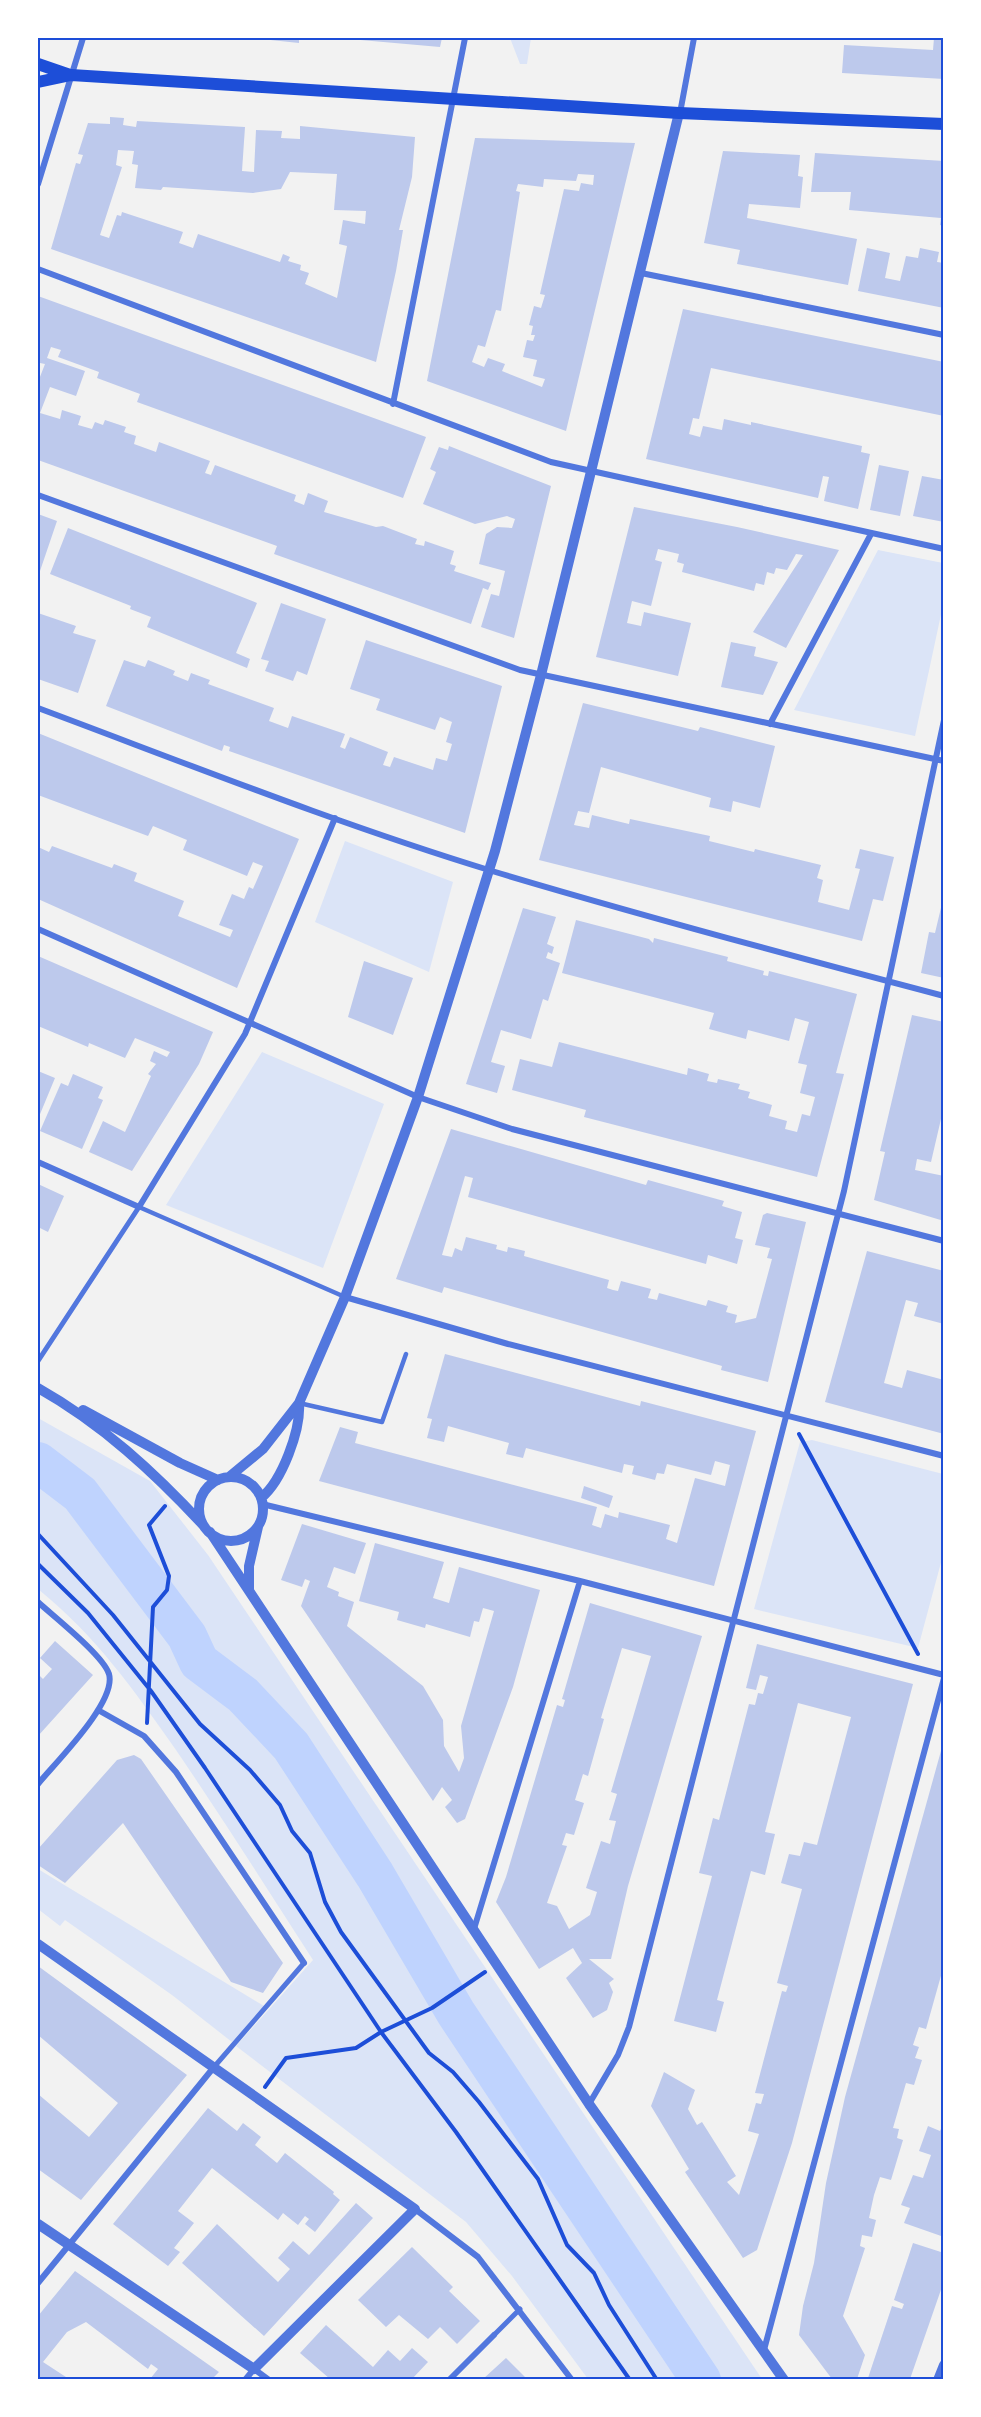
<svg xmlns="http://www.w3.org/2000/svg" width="981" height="2417" font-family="Georgia,serif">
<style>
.green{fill:#dbe4f7}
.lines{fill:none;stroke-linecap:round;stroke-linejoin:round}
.river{stroke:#bfd3fe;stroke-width:40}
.building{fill:#bdc9ec;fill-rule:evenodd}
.path{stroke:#1d4ed8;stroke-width:4}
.service{stroke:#5277de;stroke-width:4.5}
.pedestrian{stroke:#5277de;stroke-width:5}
.minor{stroke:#5277de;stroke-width:6}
.tertiary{stroke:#5277de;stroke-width:10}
.secondary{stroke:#1d4ed8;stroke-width:12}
.neatline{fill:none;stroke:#1d4ed8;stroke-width:2}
</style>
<rect width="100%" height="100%" fill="#f2f2f2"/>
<path class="green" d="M510,38H531L527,64H520Z
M878,550L943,563V605L915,736L794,710Z
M345,841L453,882L429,972L315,922Z
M262,1052L384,1104L323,1268L166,1205Z
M38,1418L150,1481L208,1555L762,2379H588L512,2276L466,2222L236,2046L313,1960C268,1890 223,1819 176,1750C134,1690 96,1636 38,1589Z
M812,1440L943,1474V1555L918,1648L754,1609L800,1442Z
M38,1869L264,2006L232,2042L172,1995L65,1920L60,1926L38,1909Z"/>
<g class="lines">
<path class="river" d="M38,1462L80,1494L187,1636L199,1662L243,1695L291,1746L375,1875L456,2013L701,2380"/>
</g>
<path class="building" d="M251,38H299V43Z
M338,38H442L440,47Z
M934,38H944V79L842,73L844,45L933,50Z
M110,117L124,118L123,125L136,127L137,121L245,127L242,171L254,172L256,130L282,131L281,138L300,139V126L415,137L412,177L399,230H403L396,271L376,362L51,249L76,163L80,164L83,155L78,154L88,123L110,124ZM118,150L134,151L132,164L138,165L135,188L161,190L163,187L253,193L281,189L290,172L337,174L334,210L366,211L365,224L343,220L339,244L347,246L337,298L305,284L309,273L300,270L301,265L288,261L290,257L283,254L280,262L198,234L193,248L179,243L183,232L122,212L121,216L117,215L109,238L100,235L122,167L116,165Z
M475,138L635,143L566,431L427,381ZM578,174L594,175L593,185L581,183L579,191L564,189L540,294L545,295L541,308L534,306L529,325L533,326L531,335H535L533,341L527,340L523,357L537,360L533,376L545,379L542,387L502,371L505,364L488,358L484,367L472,362L478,345L485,347L496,310L501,311L520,192L516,191L518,184L543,187L544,179L576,181Z
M723,151L800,155L798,176L803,177L800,208L749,204L747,218L857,239L848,285L737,264L740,250L704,243Z
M815,153L944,161V226L940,225L941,218L849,210L851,192H811Z
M867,248L890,253L885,278L900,281L906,256L918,258L920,248L939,252L937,262L944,263V308L858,291Z
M38,296L426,437L403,498L137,402L140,394L97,378L99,372L58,357L61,350L51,347L47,358L85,371L76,396L50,387L40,413L60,419L62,410L81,416L78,425L92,429L95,422L103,425L105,420L126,427L124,432L136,436L134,444L156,452L159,442L210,461L205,473L211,475L215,465L296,495L294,501L304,505L308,493L328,501L324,512L376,527L383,526L417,539L415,544L424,546L425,541L454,551L450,564L456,566L454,571L491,583L488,590L483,588L471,624L274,554L277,546L38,460V382L45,364L40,363L38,368Z
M683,309L944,362V416L711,368L699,419L693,418L689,434L700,437L703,426L722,430L724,419L751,425V422L862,446L861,452L870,454L858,509L824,501L829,477L823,476L818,498L646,459Z
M449,446L551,486L514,638L481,627L491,594L499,596L505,571L479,564L486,534L497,527L512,528L515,519L507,516L475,524L423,504L436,472L430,469L439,447L448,450Z
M879,465L909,471L900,516L870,510Z
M922,476L944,480V522L913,516Z
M634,507L737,527L839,550L786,648L753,632L803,555L796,554L787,570L776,568L774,574L767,572L764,585L756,583L754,591L682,572L684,564L677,562L679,554L658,549L655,560L662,562L651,606L632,601L627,623L641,626L644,612L691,623L678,676L596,657Z
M38,514L57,521L40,571L38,570Z
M68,528L257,603L236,653L250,659L247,668L147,627L151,617L130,609L131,606L50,574Z
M281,603L326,619L307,675L297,671L293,681L265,671L269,661L261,659Z
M38,613L76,626L73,633L96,640L78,693L38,679Z
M366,640L502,686L465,833L229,751L230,747L224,745L222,751L106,706L124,660L145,667L148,660L175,671L173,675L188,681L191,673L210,680L208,684L274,708L269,721L288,728L292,716L345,734L340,747L345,749L350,737L388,752L383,765L390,767L394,757L433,770L436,758L447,761L452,744L446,742L452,722L440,717L435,730L376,710L380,699L350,689Z
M731,642L756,647L754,656L778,662L763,695L721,687Z
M583,703L694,730L698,731L700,727L775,746L760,808L733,801L731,812L709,807L711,798L601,767L589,813L578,811L574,825L589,828L592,815L629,824L630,819L710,836L709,841L754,852L755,849L821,865L817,878L823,880L818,902L849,910L860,869L855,868L860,849L894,857L883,901L873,899L862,941L539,860Z
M38,733L299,839L237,988L38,899V847L49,852L52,846L112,868L114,864L137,873L134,881L184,901L178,916L230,937L233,930L219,925L232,894L244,899L249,887L253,889L263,866L253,862L247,876L183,850L187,840L153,826L148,836L38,795Z
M944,895V978L921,973L929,932L935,933Z
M523,908L556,917L547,944L554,947L552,954L548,952L546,958L560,963L548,1001L543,999L531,1039L501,1030L491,1062L505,1066L497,1093L466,1084Z
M576,920L649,939L653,943L654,938L728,957L727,961L764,971L763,975L768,976L769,971L857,994L836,1073L844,1074L817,1177L584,1117L586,1110L512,1090L520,1059L552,1067L559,1042L687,1075L688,1068L709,1074L707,1081L717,1083L718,1079L740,1084L738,1089L750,1092L748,1098L772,1105L769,1116L787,1121L785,1129L797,1132L802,1114L810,1116L815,1097L800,1093L807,1065L798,1063L809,1022L795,1018L789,1041L748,1030L746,1039L709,1029L714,1013L562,973Z
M38,956L213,1032L199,1064L132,1171L89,1152L103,1121L125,1132L151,1076L148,1074L156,1064L150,1061L154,1051L167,1057L170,1052L135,1038L125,1058L89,1043L88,1047L38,1026Z
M364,961L413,978L393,1035L348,1017Z
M912,1015L944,1022V1106L931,1162L917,1159L915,1170L944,1176V1221L874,1200L885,1152L880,1151Z
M38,1071L55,1078L38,1119Z
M73,1074L103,1087L98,1098L103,1100L82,1149L40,1131L61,1083L68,1086Z
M451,1129L646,1185L648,1180L724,1201L722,1206L742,1212L735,1238L743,1240L737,1264L708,1255L706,1264L468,1197L473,1178L465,1176L442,1255L452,1257L455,1248L462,1251L466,1237L497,1245L496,1249L507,1252L508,1247L525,1251L524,1256L609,1280L607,1288L613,1290L618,1291L621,1281L651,1289L648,1298L657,1300L659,1293L706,1306L708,1300L728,1306L726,1312L737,1315L735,1323L756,1318L772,1259L767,1258L770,1248L755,1245L763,1215L767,1213L806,1222L768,1382L721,1370L722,1366L444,1287L442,1293L396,1279Z
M38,1184L64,1196L48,1232L38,1227Z
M867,1251L944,1271V1324L914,1316L918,1303L906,1300L884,1383L902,1388L907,1370L944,1380V1434L825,1402Z
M445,1354L640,1406L641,1401L756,1431L714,1586L319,1481L340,1427L358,1432L355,1443L597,1507L592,1525L601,1528L605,1514L618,1518L619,1512L670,1525L666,1539L677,1543L695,1478L725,1486L730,1465L715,1461L711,1475L667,1464L664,1474L657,1473L655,1480L632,1474L634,1466L624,1464L622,1473L526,1448L523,1458L506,1454L509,1443L448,1426L444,1442L427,1438L432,1419L427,1418Z
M584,1486L613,1496L609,1508L581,1498Z
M302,1524L366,1543L355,1574L334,1567L327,1587L339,1592L338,1596L354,1602L347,1626L423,1686L443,1720L444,1746L459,1772L464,1758L461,1726L494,1611L483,1608L479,1622L474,1621L470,1637L426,1624L425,1628L397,1620L399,1612L359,1601L375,1543L444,1562L433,1598L449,1603L459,1567L540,1590L513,1687L465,1819L457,1823L445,1807L452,1800L442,1787L433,1801L301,1606L310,1581L305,1579L302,1587L281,1580Z
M590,1603L702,1636L628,1886L611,1959H589L614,1979L609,1983L613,1992L607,2010L593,2018L566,1978L582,1963L573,1948L539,1969L496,1902L506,1877L557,1705L563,1707L565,1700L562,1699ZM622,1648L651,1656L611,1792L617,1794L609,1820L616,1821L610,1844L601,1841L586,1888L597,1892L590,1915L569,1929L557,1906L547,1903L567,1846L562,1845L566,1833L574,1835L584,1803L575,1800L583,1774L588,1776L604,1719L601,1718L603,1711Z
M55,1641L93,1675L38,1736V1674L43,1679L52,1669L40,1658Z
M757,1644L913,1684L792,2143L757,2250L743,2258L685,2172L689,2169L651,2106L664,2072L695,2090L688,2109L697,2125L702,2122L736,2176L727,2182L739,2195L759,2134L748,2131L756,2103L761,2104L764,2094L755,2093L782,1991L786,1992L788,1986L777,1983L802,1889L781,1883L789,1854L800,1856L804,1842L817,1845L851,1717L798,1703L765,1832L775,1834L765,1875L751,1871L717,2000L724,2002L716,2032L674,2021L712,1876L699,1873L713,1818L719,1820L749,1704L755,1705L758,1693L763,1694L768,1677L760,1675L756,1690L746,1688Z
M944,1740V1965L926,2029L919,2027L913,2045L919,2047L915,2058L922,2060L914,2085L906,2083L893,2128L899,2129L897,2138L903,2140L891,2180L880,2177L874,2195L869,2218L876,2220L872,2237L862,2235L860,2246L865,2248L843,2316L865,2355L857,2379H832L799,2335L803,2306L814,2263L826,2183L845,2097Z
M134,1755L141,1759L283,1963L263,1993L231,1982L123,1823L65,1883L38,1865V1849L117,1760Z
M38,1966L187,2075L81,2200L38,2169V2094L89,2137L118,2103L38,2035Z
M208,2108L237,2131L243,2123L261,2137L255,2145L277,2163L285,2153L334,2192L333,2194L340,2200L315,2232L305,2224L309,2219L305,2216L298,2225L283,2213L278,2220L212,2168L178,2211L194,2223L174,2248L180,2252L168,2266L113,2224Z
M944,2122V2237L904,2223L910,2208L901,2205L913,2175L923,2178L931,2155L919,2151L928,2126L940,2131Z
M356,2203L373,2218L264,2336L182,2263L217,2224L278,2282L290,2269L278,2258L293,2241L309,2255Z
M913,2243L944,2253V2281L910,2379H871L868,2378L892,2306L902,2309L904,2304L894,2300Z
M412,2247L453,2287L449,2291L480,2321L457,2344L440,2327L428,2339L399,2315L386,2327L358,2300Z
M75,2271L172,2339L219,2372L212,2379H150L158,2369L151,2364L148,2369L86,2322L67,2332L43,2362L69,2379H38V2316Z
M326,2325L373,2367L388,2350L400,2361L412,2348L428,2362L412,2379H330L300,2353Z
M506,2358L527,2379H483Z"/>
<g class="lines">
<path class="path" d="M799,1434L918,1654
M38,1534L113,1615L200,1724L250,1770L280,1805L292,1831L310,1853L325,1902L341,1932L429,2053L453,2072L479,2102L538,2179L567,2245L594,2273L609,2305L657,2380
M38,1564L88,1613L151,1691L205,1768L381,2032L456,2132L630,2380
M147,1723L153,1607L167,1590L169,1576L149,1525L165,1506
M265,2087L286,2058L356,2048L381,2032L432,2008L485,1972"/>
<path class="service" d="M139,1207L345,1297
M299,1403L382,1422L406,1354"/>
<path class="pedestrian" d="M38,1361L139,1207
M214,2067L304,1963
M494,2335L520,2309"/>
<path class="minor" d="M680,113L694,38
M38,184L83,38
M38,269L551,462L944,549
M641,273L944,335
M393,404L465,38
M38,495L520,670L944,761
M38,708C188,764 338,824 492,871C642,916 792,956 944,996
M770,724L871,534
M38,929L418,1097L512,1129L944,1241
M38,1162L139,1207L245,1034L335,818
M345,1297L508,1344L944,1456
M262,1504L580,1581L944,1675
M38,1602C53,1616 103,1655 109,1674C117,1702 55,1763 38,1784
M98,1710L144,1736L176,1772L304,1963
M474,1929L580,1581
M589,2104L618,2055L629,2027L844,1191L944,720
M415,2209L478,2257L572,2380
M38,2283L214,2067
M764,2350L944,1678
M245,2380L254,2369L269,2380
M449,2380L494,2335"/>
<path class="tertiary" d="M38,1388C102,1424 155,1473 204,1526
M83,1410L180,1463L218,1480
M229,1477L263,1449L299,1403L345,1297L418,1097L495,851L541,675L679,113
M199 1509a32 32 0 1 1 64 0a32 32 0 1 1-64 0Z
M261,1498C282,1481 301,1430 299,1403
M210,1532L589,2104L784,2380
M249,1591V1566L258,1527
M38,1944L415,2209L254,2369L38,2224
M938,2380L944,2365"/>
<path class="secondary" d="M38,64L70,75
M38,82L71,75L679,113L944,124"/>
</g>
<rect width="981" height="2417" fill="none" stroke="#ffffff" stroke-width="78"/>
<rect x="39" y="39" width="903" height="2339" class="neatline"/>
</svg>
